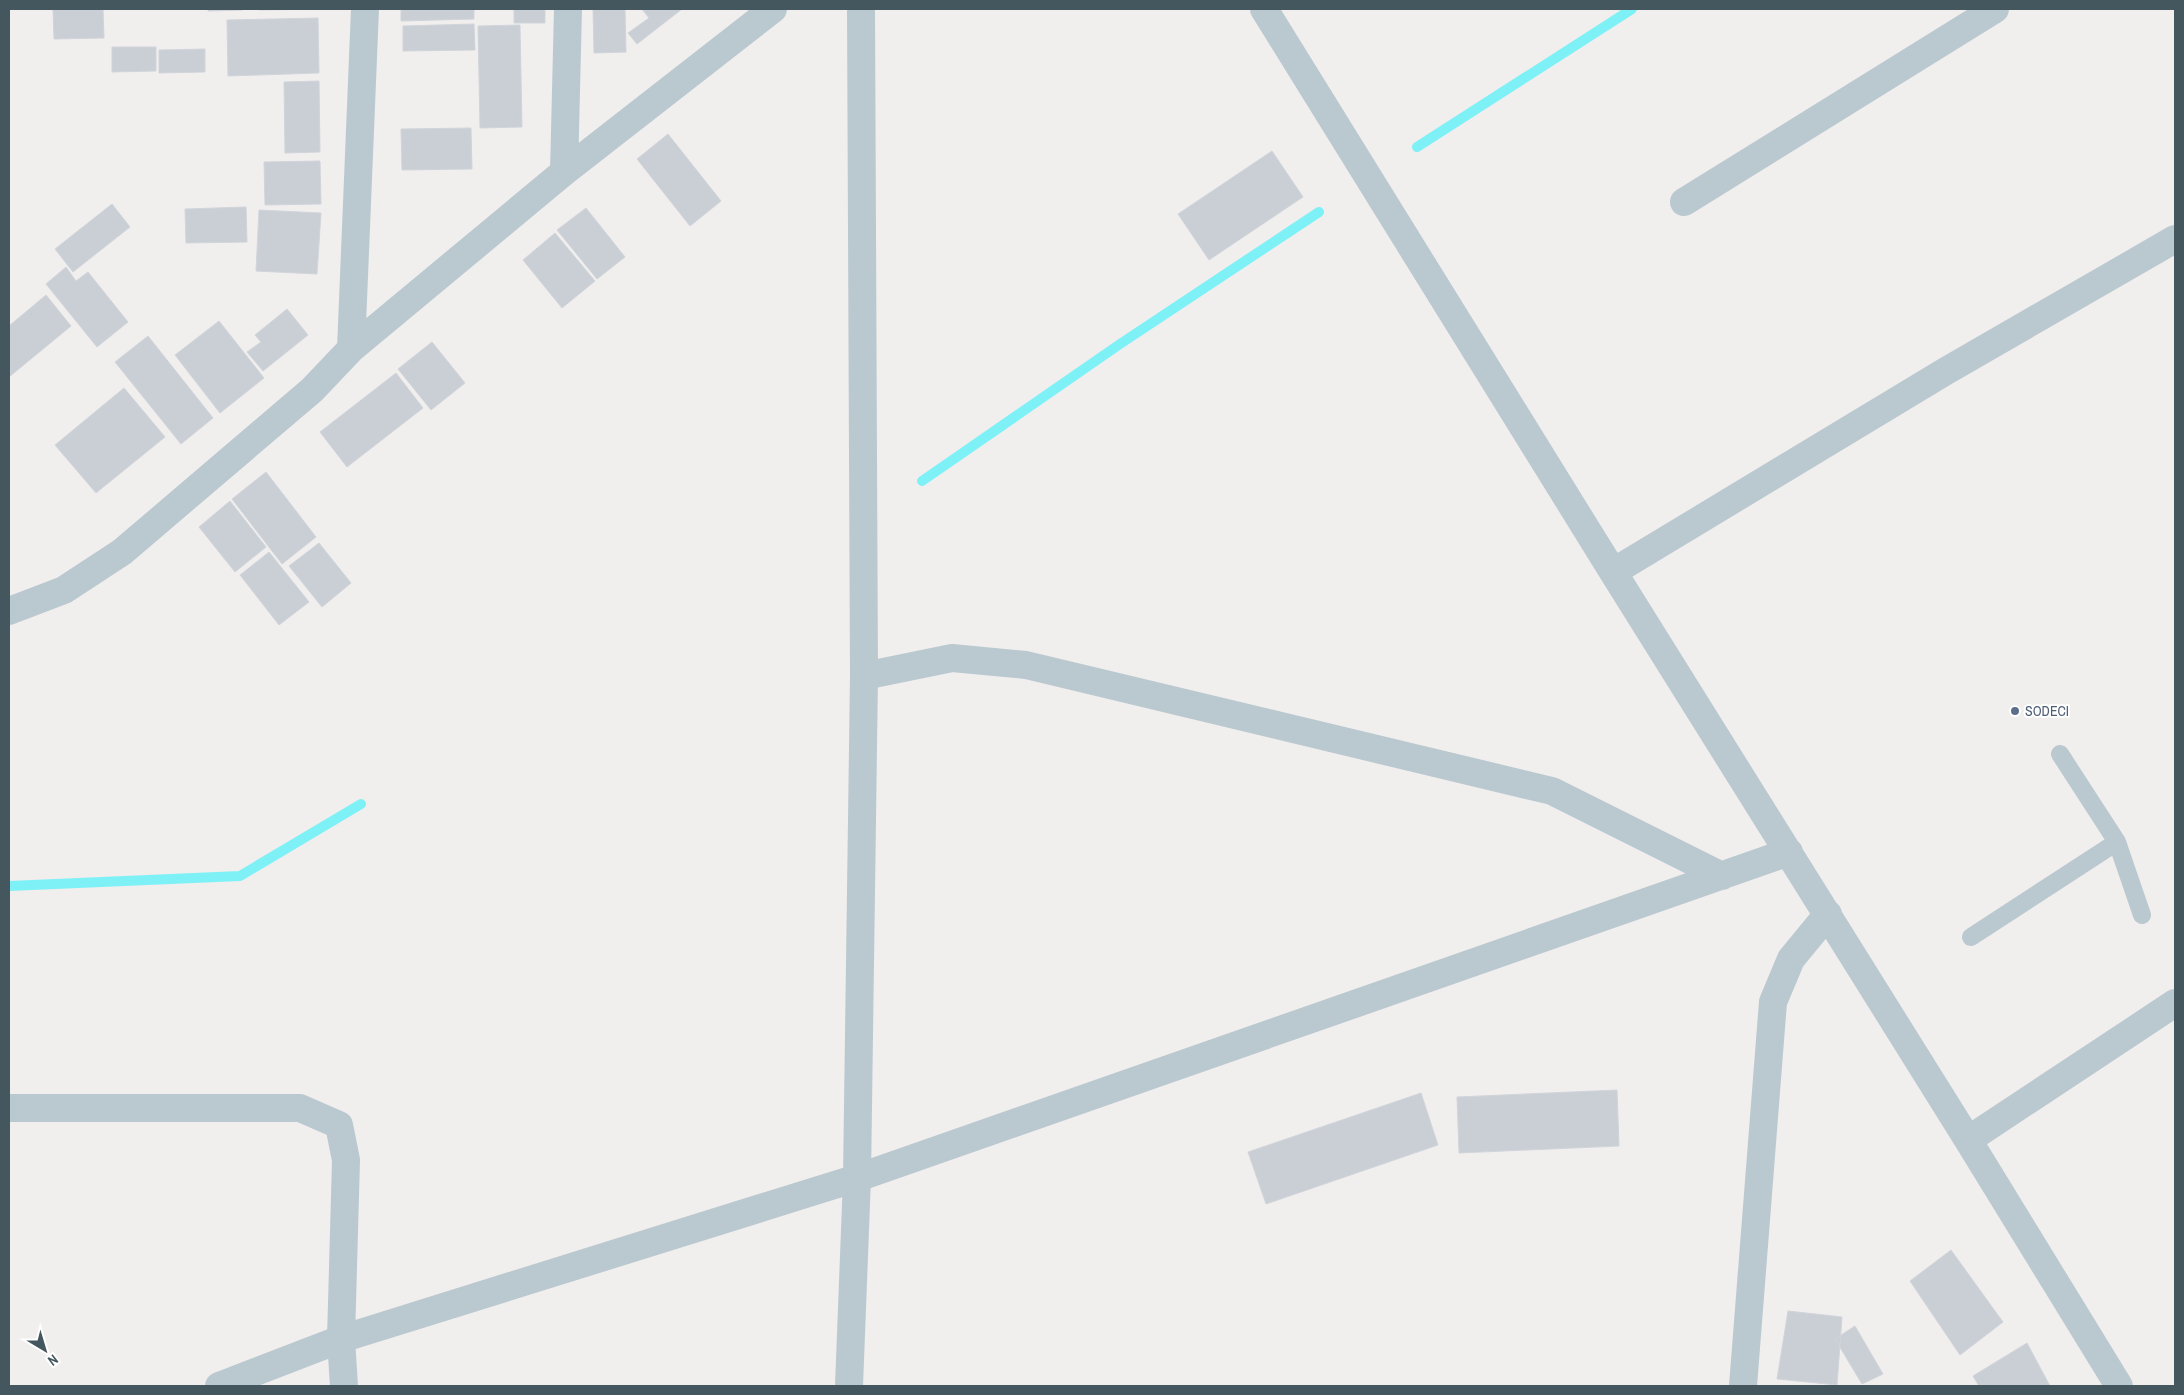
<svg xmlns="http://www.w3.org/2000/svg" width="2184" height="1395" font-family="'Archivo Narrow',sans-serif">
<style>
.lines{fill:none;stroke-linecap:round;stroke-linejoin:round}
.stream{stroke:#7ef1f7;stroke-width:10}
.building{fill:#c9cfd4;stroke:#d1d5db}
.lane{stroke:#bac9cf;stroke-width:18}
.street{stroke:#bac9cf;stroke-width:28}
.service-dot{fill:#5c6f8a;stroke:#fff;stroke-width:2}
.labels{text-anchor:middle;stroke-width:4;stroke-linejoin:round;paint-order:stroke}
.service-label{font-size:14px;fill:#4e5e75;stroke:#fff;text-anchor:start}
</style>
<rect width="100%" height="100%" fill="#f1eeee"/>
<g class="lines">
<path class="stream" d="M1417,147L1632,9
M922,481L1120,344L1319,212
M9,886L240,876L361,804"/>
</g>
<path class="building" d="M53,9H103L104,38L54,39Z
M208,9H242L243,10L208,11Z
M259,9H321L259,10Z
M401,9H474V19L401,21Z
M514,9H545V23H514Z
M593,9H625L626,52L594,53Z
M642,9H682L637,44L628,33L649,18Z
M318,18L319,73L228,76L227,20Z
M474,24L475,50L403,51V26Z
M520,25L522,127L480,128L478,26Z
M112,47H156V71L112,72Z
M205,49V72L159,73V50Z
M319,81L320,152L285,153L284,82Z
M471,128L472,169L402,170L401,129Z
M668,134L721,201L690,226L637,159Z
M1272,151L1303,197L1209,260L1178,214Z
M320,161L321,204L265,205L264,162Z
M112,204L130,227L73,272L55,249Z
M246,207L247,242L186,243L185,209Z
M586,208L625,257L597,279L557,230Z
M259,210L321,213L317,274L256,271Z
M555,233L595,281L562,308L523,260Z
M66,267L76,281L88,272L128,322L97,347L46,284Z
M46,295L71,326L9,377V326Z
M287,309L308,335L263,371L247,352L261,342L255,335Z
M219,321L264,378L220,413L175,355Z
M148,336L213,418L181,444L115,362Z
M432,342L465,383L431,410L398,369Z
M396,373L423,408L347,467L320,432Z
M124,388L165,437L96,493L55,445Z
M266,472L316,537L282,564L232,499Z
M230,501L266,547L235,572L199,527Z
M319,543L351,583L322,607L289,566Z
M269,552L309,602L279,625L240,575Z
M1617,1090L1619,1146L1459,1153L1457,1097Z
M1421,1093L1438,1145L1266,1204L1248,1152Z
M1951,1250L2003,1322L1960,1355L1910,1281Z
M1788,1311L1842,1317L1837,1385L1777,1379Z
M1855,1326L1883,1374L1862,1384L1835,1339Z
M2027,1343L2050,1386H1979L1973,1376Z"/>
<g class="lines">
<path class="lane" d="M2060,754L2117,842L2142,915
M1971,937L2117,842"/>
<path class="street" d="M1264,9L1613,572L1968,1140L2119,1386
M564,172L568,9
M1684,202L1995,9
M351,349L365,9
M1613,572L1946,371L2175,239
M9,611L64,590L122,552L312,390L351,349L564,172L773,9
M864,676L952,658L1026,665L1552,791L1722,876
M9,1108H300L339,1125L346,1160L341,1339L344,1386
M1968,1140L2175,1003
M219,1386L341,1339L857,1178L1789,852
M849,1386L857,1178L864,676L861,9
M1743,1386L1773,1002L1791,959L1828,914"/>
</g>
<circle class="service-dot" cx="2015" cy="711" r="5"/>
<g class="labels">
<g class="service-label">
<text x="2025" y="716">SODECI</text>
</g>
</g>
<rect width="2184" height="1395" fill="none" stroke="#44565e" stroke-width="20"/>
<g transform="translate(45 1350) rotate(142)" stroke="#ffffff" stroke-width="4" paint-order="stroke">
<path d="M0-4L9 19L0 12L-9 19Z" fill="#44565e"/>
<text y="-8" font-size="14" font-weight="bold" text-anchor="middle" fill="#44565e">N</text>
</g>
</svg>
